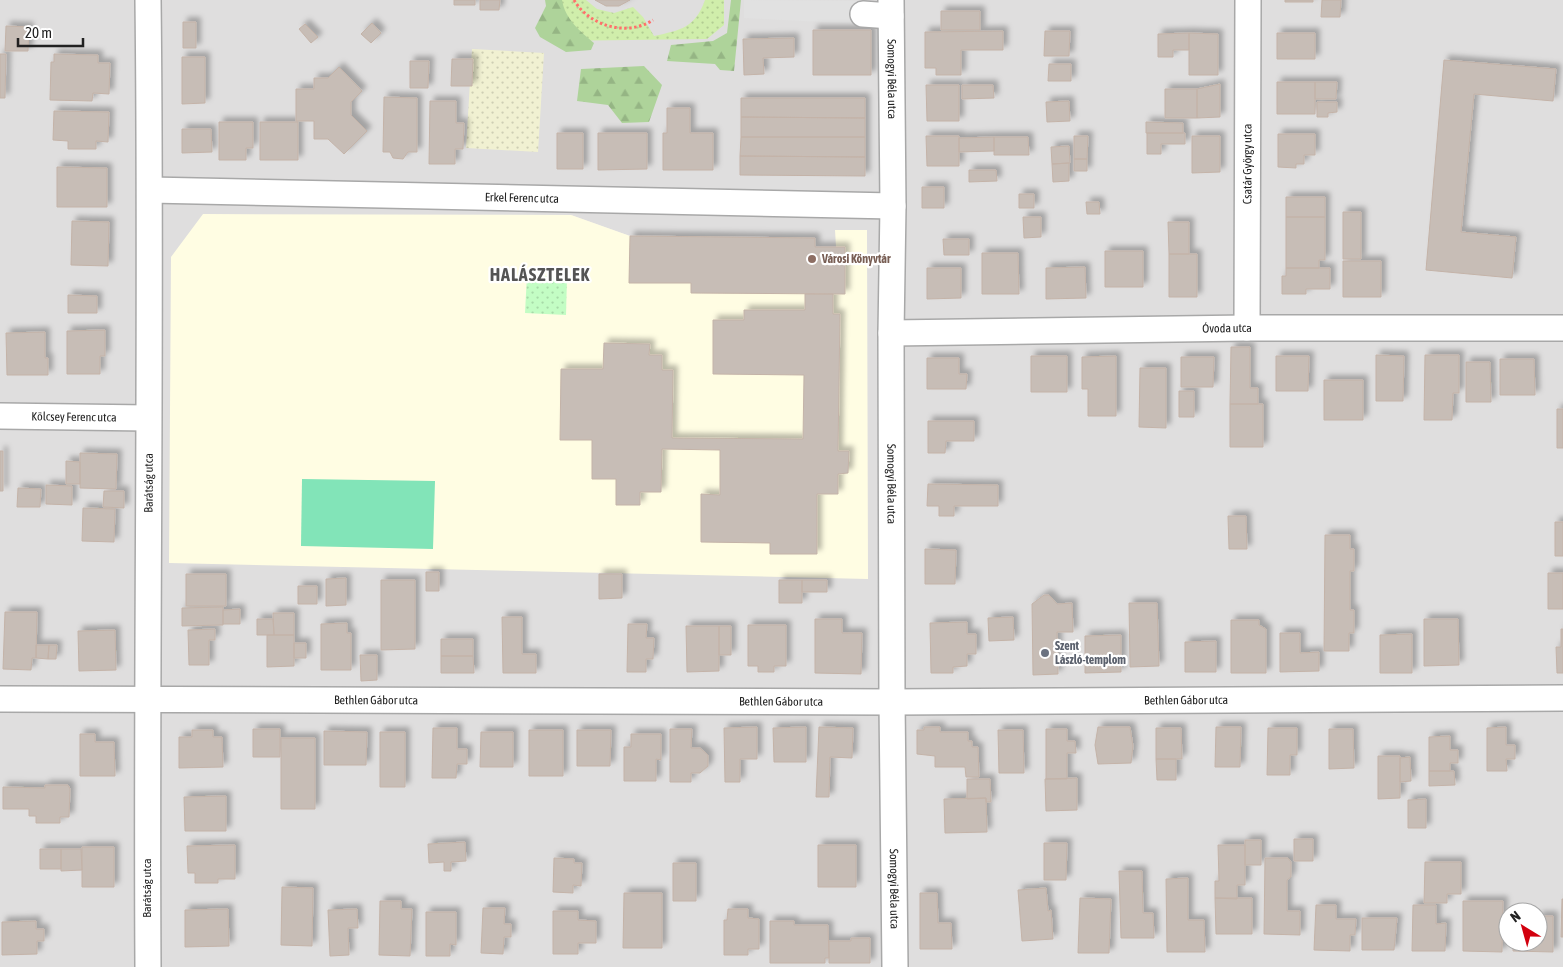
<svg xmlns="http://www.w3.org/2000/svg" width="1563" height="967" font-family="'Asap Condensed',sans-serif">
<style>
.residential{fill:#dfdede;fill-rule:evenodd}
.education{fill:#fffde3}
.farmland{fill:url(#farmland-dots)}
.grass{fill:url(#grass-dots)}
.forest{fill:url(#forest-firs)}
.park{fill:url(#park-dots)}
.pitch{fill:#82e4b8}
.parking{fill:#e1e1e1}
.building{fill:#c7bdb6;stroke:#c4b3a8;filter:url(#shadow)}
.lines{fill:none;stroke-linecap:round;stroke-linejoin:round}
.minor-casing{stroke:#a8a8a8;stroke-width:28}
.path{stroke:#ff706b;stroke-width:3;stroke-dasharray:2.5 2.5;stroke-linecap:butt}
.minor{stroke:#fff;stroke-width:25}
.education-dot{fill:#8d6e63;stroke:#fff;stroke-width:2}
.worship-dot{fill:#6b7280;stroke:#fff;stroke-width:2}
.labels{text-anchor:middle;stroke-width:4.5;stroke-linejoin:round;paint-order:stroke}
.street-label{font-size:12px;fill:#212121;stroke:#fff}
.education-label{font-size:12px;font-weight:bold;fill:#785e54;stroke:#fff;text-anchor:start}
.worship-label{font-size:12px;font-weight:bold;fill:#5b616d;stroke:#fff;text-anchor:start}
.district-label{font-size:18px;font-weight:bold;letter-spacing:1px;fill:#545454;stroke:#fff}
</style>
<defs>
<pattern id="farmland-dots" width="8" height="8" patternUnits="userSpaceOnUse" patternTransform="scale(1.25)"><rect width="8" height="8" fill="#f1f1d2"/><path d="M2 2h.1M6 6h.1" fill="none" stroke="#ceceb4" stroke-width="1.8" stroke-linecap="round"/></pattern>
<pattern id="grass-dots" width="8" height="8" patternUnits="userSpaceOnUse" patternTransform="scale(1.25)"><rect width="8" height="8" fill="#d0eeab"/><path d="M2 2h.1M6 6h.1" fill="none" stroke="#b2cc93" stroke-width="1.8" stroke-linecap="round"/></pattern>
<pattern id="forest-firs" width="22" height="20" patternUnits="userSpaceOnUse" patternTransform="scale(1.25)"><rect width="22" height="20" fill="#aed39a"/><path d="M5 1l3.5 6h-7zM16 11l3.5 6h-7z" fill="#95b584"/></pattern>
<pattern id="park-dots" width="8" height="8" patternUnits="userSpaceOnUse" patternTransform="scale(1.25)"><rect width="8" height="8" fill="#c3fdc4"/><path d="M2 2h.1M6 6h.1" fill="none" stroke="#a7d9a8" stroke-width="1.8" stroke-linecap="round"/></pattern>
<filter id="shadow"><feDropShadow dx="4.5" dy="-4.5" stdDeviation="2.5" flood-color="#0004"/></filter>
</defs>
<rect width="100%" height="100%" fill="#f2ede7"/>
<path class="residential" d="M0,0H1563V967H0ZM571,215L630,236L815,238V247H836V230L868,579ZM1508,912H1538V942H1508Z"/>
<path class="education" d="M203,214L571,215L630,236L815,238V247H836L835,230H867L868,579L169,563L171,257Z"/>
<path class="farmland" d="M472,49L544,53L538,152L466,148Z"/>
<path class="grass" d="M554,0H586L597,9L614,13L633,7L643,17L654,36C681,30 695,28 705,0H724V25L707,39L553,41Z"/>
<path class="forest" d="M545,0H562C565,19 580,31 594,43L591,50L566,52L540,37L535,28L546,6Z
M731,0H741L734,71L720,70L715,64L667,61L671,45L713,41L727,33Z
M644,66L662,85L649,122L622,123L608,105L577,101L581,69Z"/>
<path class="park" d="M527,275L567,277L566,315L525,313Z"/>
<path class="pitch" d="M302,479L435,481L433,549L301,546Z"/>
<path class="parking" d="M744,0L864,1L863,24L744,18Z"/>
<path class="building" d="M454,0H475V5H454Z
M480,0H500L499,10H480Z
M595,0H630L619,6H606Z
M1285,0H1313V2H1285Z
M1322,0H1341L1340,17H1321Z
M941,11H980V30H941Z
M183,22H196V48H183Z
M372,23L381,33L371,43L361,34Z
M305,24L318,37L311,43L299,29Z
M6,26L29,27L28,51H5Z
M813,30H871V75H813Z
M1003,31V50H961V75H936V68H925V32Z
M1045,31H1070L1069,56H1044Z
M1189,33V50H1173V57H1158V34Z
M1189,33L1218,34V75H1189Z
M1277,33H1315V59H1277Z
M794,38V57L763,58L764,74L744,75L743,39Z
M0,54H6L5,98H0Z
M54,54L98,55V63H110L109,94L93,93L92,101L50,100L51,62H54Z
M182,57H205V103L182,104Z
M452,59H473L472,86H451Z
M1444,60L1556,69L1553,101L1474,94L1461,232L1516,237L1512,278L1426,270Z
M410,61H429L428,88H410Z
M1049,64H1071V81H1048Z
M339,67L362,91L351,102V115L367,131L344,154L328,139H314V121H296V89H314V78H328Z
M1277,82H1315V114H1277Z
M1315,82H1337L1336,99H1315Z
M1220,84V117L1197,118V89Z
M926,85H959V121H927Z
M962,85H993L994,98L962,99Z
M1165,89H1197V118H1165Z
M384,97L417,98V152H408L403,159L393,158L390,152H383Z
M741,98H865V118L741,117Z
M430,101H456V123H464L463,149H455V164H429Z
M1069,101L1070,121L1047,122L1046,102Z
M1317,102H1337V112L1328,113V117H1317Z
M667,108H690V133H713V170H663V133H667Z
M54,111L109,112L108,142L96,141V149H68V141L53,140Z
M741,117L865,118V137H741Z
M219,122H253V148H246V160H219Z
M260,122H298V160H260Z
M1146,122L1183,123V133H1146Z
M182,129H211L212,152L182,153Z
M557,133H583V169H557Z
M598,133H647V169L598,170Z
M1147,133H1185V144H1161V154H1147Z
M1278,134H1315V155H1304V164H1296V168L1278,167Z
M926,136H959V166H927Z
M1074,136H1088L1087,159H1074Z
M1192,136H1220V172L1192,173Z
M741,137H865V157L740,156Z
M994,137H1028L1029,155H994Z
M994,137V151L959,152V138Z
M1069,146L1070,163L1052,164L1051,147Z
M740,156L865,157V176L740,175Z
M1074,159H1087V171H1074Z
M1069,163V181L1053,182L1052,164Z
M57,167L107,168V207H57Z
M969,170H996L997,181L969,182Z
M922,187H944V208H922Z
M1019,194H1034V208H1019Z
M1286,197H1325V217H1286Z
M1086,202H1099L1100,214H1087Z
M1343,212H1361V259H1343Z
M1023,217H1041V237L1024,238Z
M1286,217H1325V260H1319V268H1286Z
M72,221L109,222L108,266L71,265Z
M1168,222H1189V254H1169Z
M630,236L815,238V247H845V294L691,293V283H629Z
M943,239H969V255H944Z
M1105,251H1143V287H1105Z
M982,253H1018L1019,294H982Z
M1169,254H1197V297H1169Z
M1343,261H1381V297H1343Z
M1085,267L1086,298L1046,299V268Z
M927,268H961V298L927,299Z
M1286,268H1330V289H1306V294H1282V276H1286Z
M805,294H833V314H840L838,451H849L848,473L838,474V494H817V554H770V543L701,542V494L720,495V450L662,449L661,492H640V505H616V479H592V440H560L561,369H603L604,343L650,344L649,355H662V370H673L672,438L803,439L804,375L713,374V320H744V310H805Z
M68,295L97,296V313H68Z
M105,330V356H100V374H67V331Z
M45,332V358H48V375H7L6,333Z
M1231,347H1250V388H1258V404H1230Z
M1376,355L1404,356L1403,401H1376Z
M1425,355H1459V393H1453L1452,420H1424Z
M1031,356H1067V392H1031Z
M1116,356V416H1088V389H1082V357Z
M1276,356H1309L1308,391H1276Z
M1181,357H1214L1213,387H1181Z
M927,358H959V374H967L966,389H927Z
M1500,359H1534L1535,395H1500Z
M1466,362H1490L1491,402H1466Z
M1140,368H1166V428L1139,427Z
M1324,380H1363V420H1324Z
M1179,391H1194V417H1179Z
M1230,404H1263V447H1230Z
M1557,409H1563V448H1557Z
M928,421H974V441H946L945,453H928Z
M0,451H3V491H0Z
M80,453L117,454L116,489L80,488Z
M66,461L80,462V484H66Z
M928,484L998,485V506H954V516H939V506H927Z
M46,485L72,486V505L46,504Z
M18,488L41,489L40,507H17Z
M104,491H124V508L103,507Z
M83,508L115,509L114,542L82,541Z
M1228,516H1246L1247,549H1229Z
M1555,522H1563V556H1555Z
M1325,535H1350V549H1354V571H1350V610H1354V633H1349V651H1324Z
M925,549L956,550L955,584H925Z
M426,572H439V591H426Z
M1548,573H1563V609H1548Z
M186,574H226V606H186Z
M599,574H622V598L599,599Z
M346,578V605L326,606V579Z
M381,580H415V649L381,650Z
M779,580H802V603H779Z
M802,580H827V592H802Z
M298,586H317V604H298Z
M1044,595H1049L1057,604L1072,603L1073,632H1057L1058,674L1033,675L1032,604Z
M1129,603H1157L1159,666L1130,667Z
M223,607V625L182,626V608Z
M240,609V624H223V610Z
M5,612H37L36,658H32L31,670L3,669Z
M273,613H294V635H274Z
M502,617H522V654H536V673H503Z
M1013,617L1014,640L989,641L988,618Z
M257,619H273L274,635H257Z
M815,619H842V633H862L861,674L815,673Z
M1424,619H1458L1459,665L1424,666Z
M1231,620H1259V625L1266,629V673H1231Z
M967,622V634H976V654H967V666L953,667V673H931L930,623Z
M347,623V633H351V670H321V624Z
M628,624H647L646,638H654L653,659H646V672H627Z
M748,625H786V666H774V672H758V666H748Z
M686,626H719V671L687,672Z
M719,626H731V655H719Z
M215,629V640H209V665H189L188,630Z
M1561,629H1563V673H1557L1556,647H1561Z
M115,630L116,670L79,671L78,631Z
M1280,633H1300V653L1319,652V671L1280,672Z
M1412,634V673H1380V635Z
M267,635H294V666L267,667Z
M1121,635V672L1085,673V636Z
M441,639H473V656H441Z
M1216,641V672H1185V642Z
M294,643H306V658H294Z
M36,645H49L48,659L36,658Z
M49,645H57L56,659H48Z
M360,655H377V680L361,681Z
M441,656H473L474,673H441Z
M757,727V759H740V782H725L724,728Z
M806,727V762H774L773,728Z
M819,727L853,728L852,758L830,757L829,797H816Z
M924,727H940V732H968V741H972V747H978L979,777H966L965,767H935V756L917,754V730H924Z
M1098,727H1130L1133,746L1131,763L1098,764L1095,745Z
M1216,727H1241L1240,767H1215Z
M1506,727V745H1515V759H1506L1507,771H1487V728Z
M433,728H457V749H467V764H457L456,778H432Z
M1156,728H1181L1182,759H1156Z
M1268,728H1297V755H1290V775H1267Z
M253,729H280V757H253Z
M670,729H692L691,748H700L708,755V766L700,773H691V782H670Z
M1046,729H1067V741H1075L1076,753H1067V779H1046Z
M1329,729H1353L1354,768L1329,769Z
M192,730H213V737H222L223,767L179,768V737H192Z
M529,730H563V776H529Z
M577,730H611L610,766H577Z
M998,730H1023L1024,773H999Z
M324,731L367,732L366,765H324Z
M380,732H405V787H380Z
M481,732H513V767H480Z
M80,734H95V742H114L115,776H80Z
M631,734H661V760L656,759V781H624V747H631Z
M1450,736V750H1458V763H1450V771H1429V737Z
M281,738H315V809H281Z
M1378,756H1400V798L1378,799Z
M1410,757L1411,781L1400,782V758Z
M1156,759H1176V780H1157Z
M1429,771H1454L1455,785L1429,786Z
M1077,778V810L1046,811L1045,779Z
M967,779H990L991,802H986V798L967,799Z
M45,785H68L70,789L69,817H60V823H36V816H29V809H3V787L45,788Z
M226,796V831H185L184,797Z
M986,798L987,832L945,833L944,799Z
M1426,799V828H1408V800Z
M1294,839H1313V861H1294Z
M1245,840H1261V865H1245Z
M465,842L466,861L451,862V871H444V862L429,863L428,844Z
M1044,843H1067L1066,880H1044Z
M235,845V879H218V883H195V873H188L187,846Z
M818,845H856V887H818Z
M1218,845H1245V885H1237V899L1215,898V881H1219Z
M82,847H114V887H82Z
M40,849H61V869H40Z
M61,849H81L82,870L61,871Z
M554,858L574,859V863H582L581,886L573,885V893L553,892Z
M1265,858H1288L1291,862V877L1287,880V911H1300V935L1264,934Z
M1425,862H1461V894H1447V903H1424Z
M673,863H696V901H673Z
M1119,871H1142L1143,913H1153L1154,938H1121Z
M1188,878V920H1204L1205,952H1167L1166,879Z
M282,887L313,888L312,946L281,945Z
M1046,888L1048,911L1051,910L1053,939L1022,941L1018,890Z
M624,893H662V948H623Z
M920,893H937L938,923H951L952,949H920Z
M1080,898L1111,899L1109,953H1078Z
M1215,898H1252V934H1216Z
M1562,899H1563V937H1561Z
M380,901H401V909H412L410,956L379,955Z
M1463,901H1503L1502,952L1463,951Z
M1316,905H1336V919H1356L1355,935H1350V951L1314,950Z
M1413,905H1436V924L1446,923L1445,951H1412Z
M483,908H505L504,924H511V937H504L503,954L481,953Z
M228,909L229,946L185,947V910Z
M357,909L358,928H348L349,955L330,956L328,910Z
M728,909H748V918L759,919V949H748V955H724V920H727Z
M553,911H578V920L596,921V943H578V954H553Z
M426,912H456V945L450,944V956H426Z
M1538,916H1553V952L1513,951V942H1538Z
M1362,918H1397L1394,950H1362Z
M36,921V929H44V941H37V954L2,955V922Z
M770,921H794V925H828L829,958H825V963H770Z
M851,938H870V963H829V941H851Z"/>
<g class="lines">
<defs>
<g id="minor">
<path id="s1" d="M891,0L893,206L891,333L892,702L895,967"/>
<path d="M863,14L891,16"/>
<path id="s2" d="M150,190L893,206"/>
<path id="s3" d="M1247,328L1248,0"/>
<path id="s4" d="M891,333L1247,328H1563"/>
<path id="s5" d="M0,416L148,418"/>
<path id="s6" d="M0,699L892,702L1563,698"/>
<path id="s7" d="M148,967C146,645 152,322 148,0"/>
</g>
</defs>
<use href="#minor" class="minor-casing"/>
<path class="path" d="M574,0C589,26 627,37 653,20"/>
<use href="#minor" class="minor"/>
</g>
<circle class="education-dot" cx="812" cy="259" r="5"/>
<circle class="worship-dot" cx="1045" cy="653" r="5"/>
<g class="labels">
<g class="street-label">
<text dy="4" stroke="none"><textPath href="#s1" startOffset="79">Somogyi Béla utca</textPath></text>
<text dy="4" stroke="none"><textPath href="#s3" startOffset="164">Csatár György utca</textPath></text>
<text dy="4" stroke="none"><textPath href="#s2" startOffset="372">Erkel Ferenc utca</textPath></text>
<text dy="4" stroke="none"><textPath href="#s4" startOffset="336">Óvoda utca</textPath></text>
<text dy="4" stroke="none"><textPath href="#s5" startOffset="74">Kölcsey Ferenc utca</textPath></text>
<text dy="4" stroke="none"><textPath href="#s7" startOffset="484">Barátság utca</textPath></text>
<text dy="4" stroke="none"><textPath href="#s1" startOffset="484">Somogyi Béla utca</textPath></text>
<text dy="4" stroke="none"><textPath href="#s6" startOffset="376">Bethlen Gábor utca</textPath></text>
<text dy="4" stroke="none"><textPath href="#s6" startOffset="1186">Bethlen Gábor utca</textPath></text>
<text dy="4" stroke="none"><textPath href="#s6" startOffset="781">Bethlen Gábor utca</textPath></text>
<text transform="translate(147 888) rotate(-90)" y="4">Barátság utca</text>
<text dy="4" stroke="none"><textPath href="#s1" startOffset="889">Somogyi Béla utca</textPath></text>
</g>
<g class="education-label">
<text x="822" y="263">Városi Könyvtár</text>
</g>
<g class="worship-label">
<text x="1055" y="650">Szent<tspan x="1055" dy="14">László-templom</tspan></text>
</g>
<g class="district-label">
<text x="540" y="281">HALÁSZTELEK</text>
</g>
</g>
<g transform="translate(1523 927) rotate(323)"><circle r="24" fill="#ffffff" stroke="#a6a6a6"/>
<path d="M0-4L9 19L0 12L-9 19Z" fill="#d2000e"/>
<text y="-8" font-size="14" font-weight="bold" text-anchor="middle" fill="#212121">N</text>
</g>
<path d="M18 38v8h65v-8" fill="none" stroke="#212121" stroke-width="2.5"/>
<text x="25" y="38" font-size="15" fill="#212121" stroke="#ffffff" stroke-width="4" paint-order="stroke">20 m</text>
</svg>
